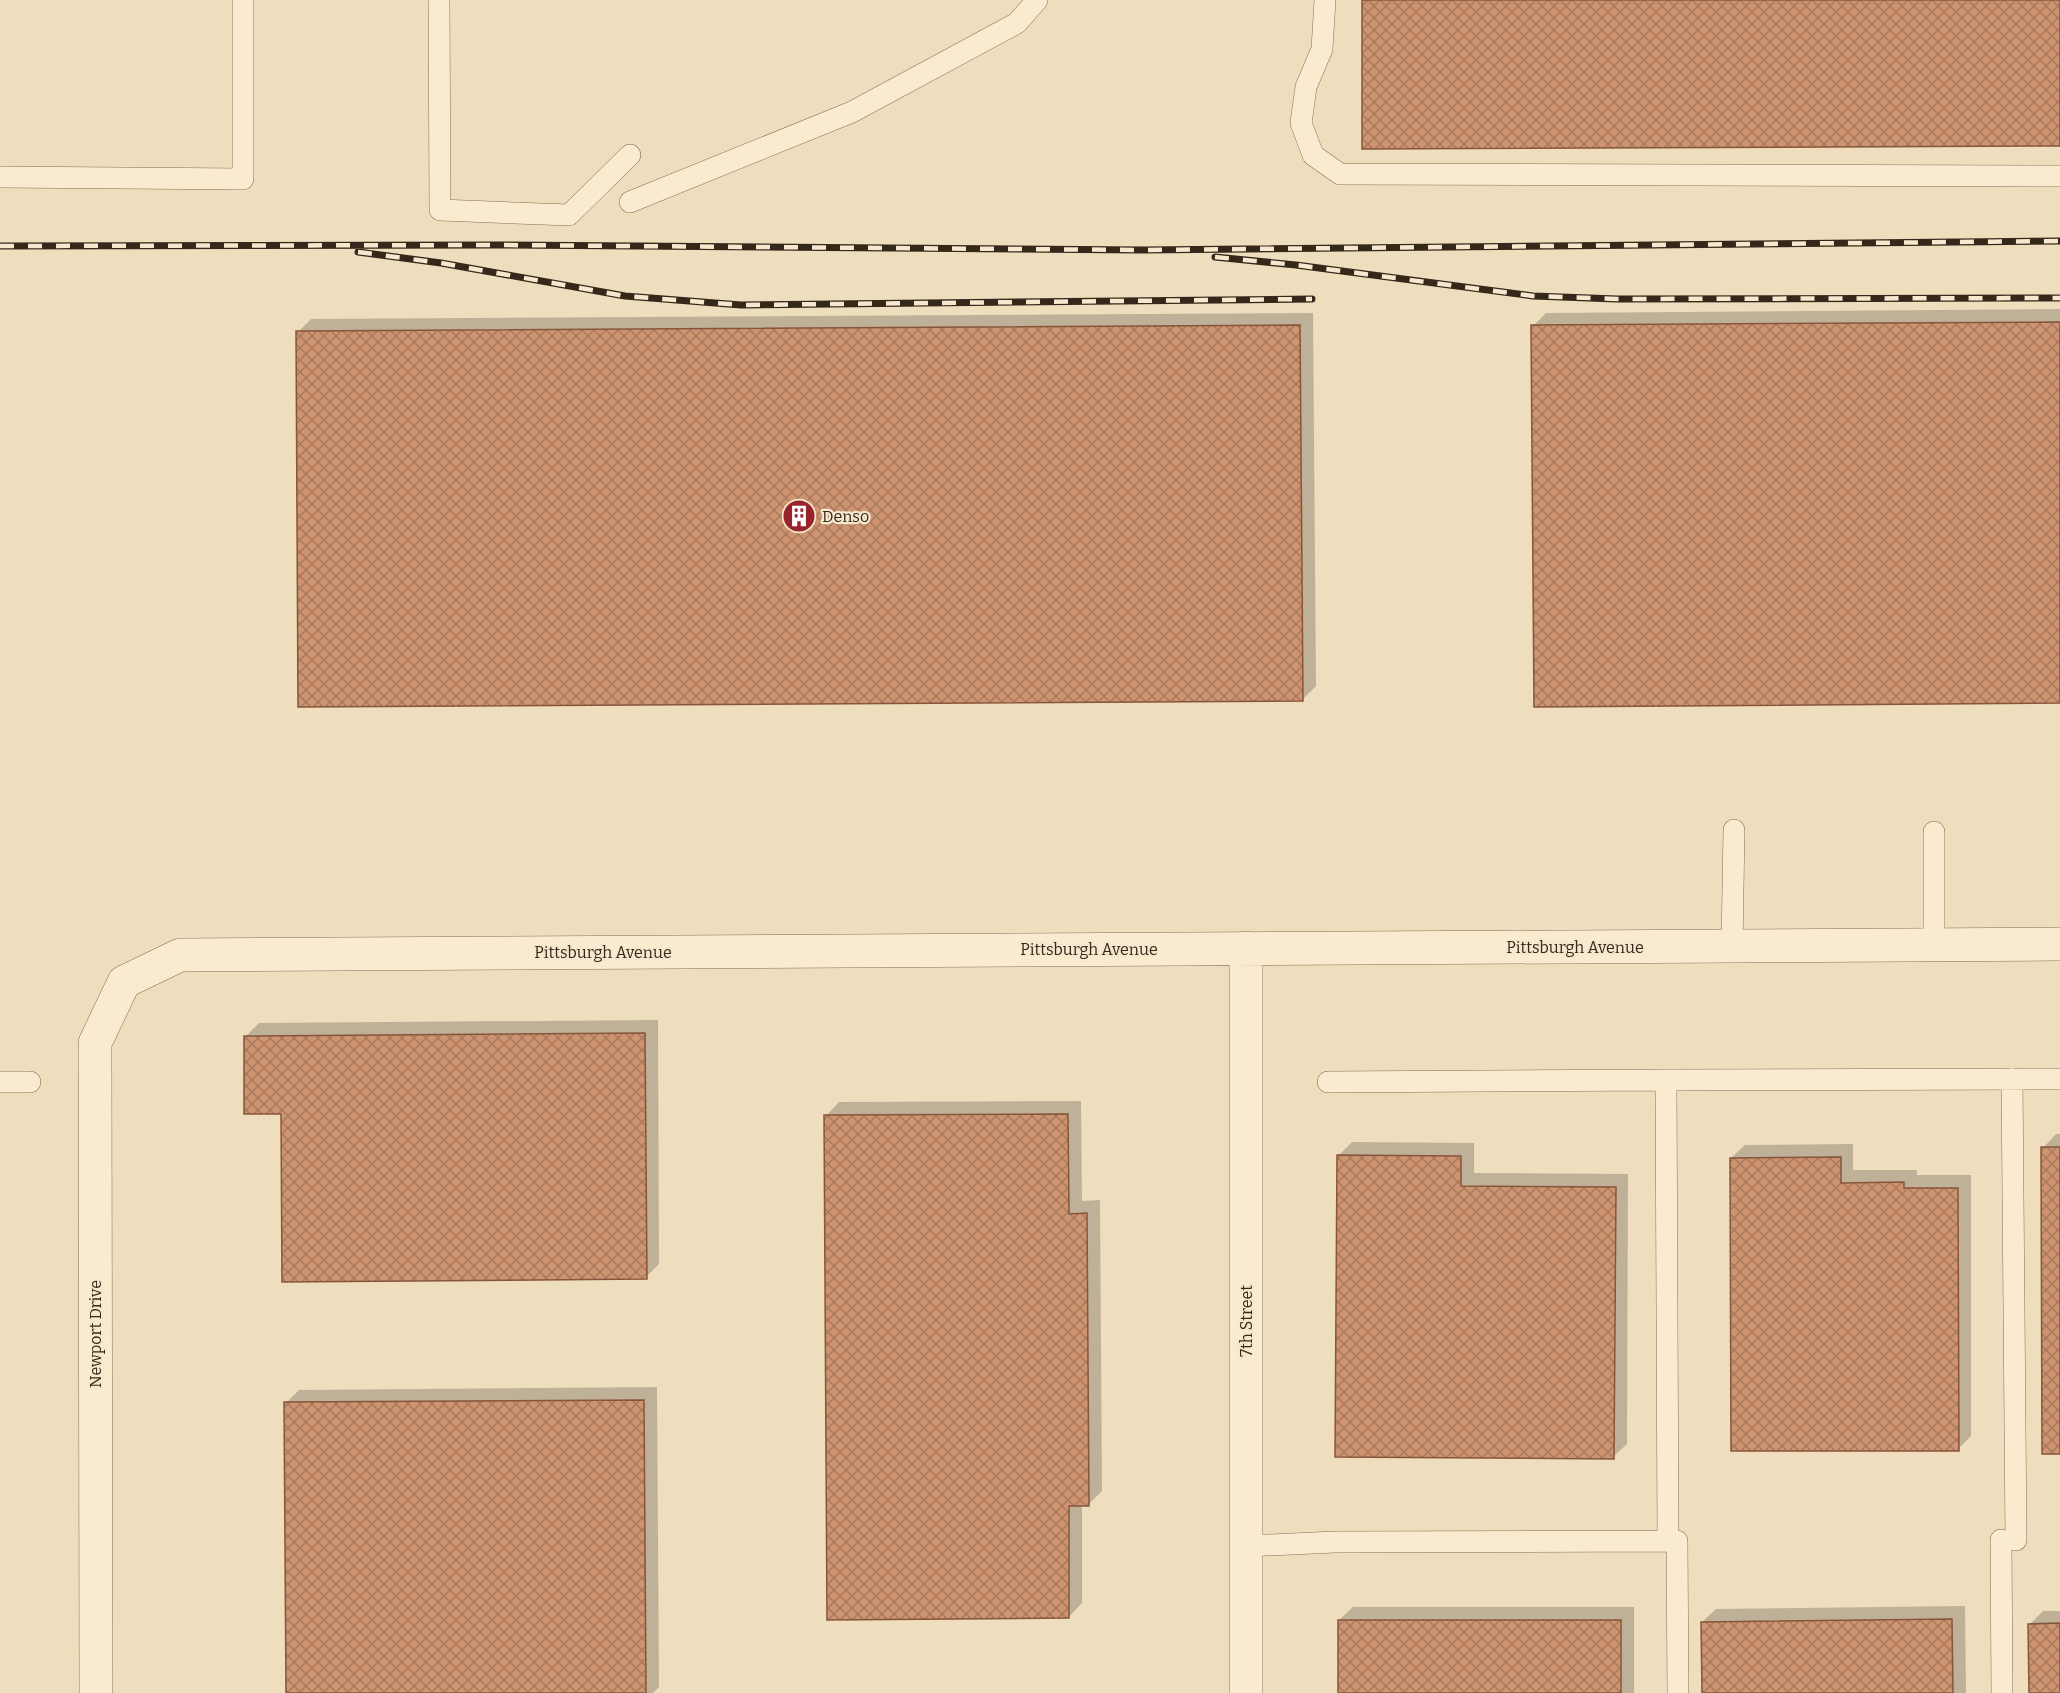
<svg xmlns="http://www.w3.org/2000/svg" width="2060" height="1693" font-family="Bitter,serif">
<style>
.shadow{fill:#0003}
.building{fill:url(#building-cross-hatch);stroke:#87553b;stroke-width:1.5}
.lines{fill:none;stroke-linecap:round;stroke-linejoin:round}
.lane-casing{stroke:#876e56;stroke-width:22}
.street-casing{stroke:#876e56;stroke-width:34}
.lane{stroke:#faebd0;stroke-width:21}
.street{stroke:#faebd0;stroke-width:33}
.rail-casing{stroke:#36271b;stroke-width:7}
.rail{stroke:#f6e8cd;stroke-width:4.5;stroke-dasharray:14;stroke-linecap:butt}
.labels{text-anchor:middle;stroke-width:4.5;stroke-linejoin:round;paint-order:stroke}
.poi-label{font-size:16px;fill:#36271b;stroke:#f6e8cd;text-anchor:start}
.street-label{font-size:16px;fill:#36271b;stroke:#f6e8cd}
</style>
<defs>
<pattern id="building-cross-hatch" width="8" height="8" patternUnits="userSpaceOnUse" patternTransform="scale(1.5)"><rect width="8" height="8" fill="#ce9471"/><path d="M0 0l8 8M0 8l8-8" fill="none" stroke="#a8795c"/></pattern>
</defs>
<rect width="100%" height="100%" fill="#efdebd"/>
<path class="shadow" d="M2060,309V702L1533,326L1546,313Z
M1313,313L1316,686L1302,700L298,332L311,319Z
M658,1020L659,1264L646,1277L283,1113L245,1037L259,1023Z
M1081,1101L1082,1201L1100,1200L1102,1491L1088,1505H1082V1603L1069,1617L826,1116L839,1102Z
M2056,1134H2060V1453L2043,1148Z
M1352,1142L1474,1143V1173L1628,1174L1627,1444L1613,1457L1338,1156Z
M1853,1144V1170H1917V1175H1971V1436L1958,1449L1731,1158L1745,1145Z
M657,1387L659,1687L653,1693H287L286,1403L299,1390Z
M1965,1606L1966,1693H1703L1702,1622L1716,1609Z
M1353,1607H1634V1693H1339V1620Z
M2043,1611H2060V1693H2031L2030,1624Z"/>
<path class="building" d="M1362,0H2060V146L1362,149Z
M2060,322V703L1534,707L1531,325Z
M1300,325L1303,701L298,707L296,331Z
M645,1033L647,1279L282,1282L281,1114H244V1036Z
M1068,1114L1069,1214L1087,1213L1089,1506H1069V1618L827,1620L824,1115Z
M2041,1147H2060V1454H2042Z
M1337,1155L1461,1156V1186L1616,1187L1614,1459L1335,1457Z
M1841,1157V1183L1904,1182V1188H1958L1959,1451H1731L1730,1158Z
M644,1400L646,1693H286L284,1402Z
M1952,1619L1953,1693H1702L1701,1622Z
M1338,1620H1621V1693H1338Z
M2060,1623V1693H2029L2028,1624Z"/>
<g class="lines">
<defs>
<path id="lane" d="M439,0L440,210L569,215L630,155
M1325,0L1322,49L1306,87L1301,123L1313,155L1340,174L2060,176
M0,177L243,179V0
M630,202L852,112L1017,23L1037,0
M1934,945V832
M1732,946L1734,830
M2012,1079L2016,1540
M0,1082H30
M1328,1082L1666,1080
M2001,1540L2002,1693
M1677,1541L1678,1693
M1246,1546L1335,1542L1668,1541L1666,1080L2060,1079"/>
<path id="street" d="M1246,948V1693
M96,1693L95,1043L124,982L180,955L2060,944"/>
</defs>
<use href="#lane" class="lane-casing"/>
<use href="#street" class="street-casing"/>
<use href="#lane" class="lane"/>
<use href="#street" class="street"/>
<defs>
<path id="rail" d="M0,246L498,245L1143,250L2060,241
M358,252L441,263L625,296L741,305L1312,299
M1215,257L1296,265L1533,296L1617,299L2060,298"/>
</defs>
<use href="#rail" class="rail-casing"/>
<use href="#rail" class="rail"/>
</g>
<defs>
<symbol id="building-disc" viewBox="-11 -11 22 22"><circle r="9.5" fill="#98242a" stroke="#f6e8cd"/><path d="M-4-6H4V6H1V3H-1V6H-4ZM-2.5-4.3h1.7v1.8h-1.7ZM.8-4.3h1.7v1.8H.8ZM-2.5-1h1.7V.8h-1.7ZM.8-1h1.7V.8H.8Z" fill="#fff"/></symbol>
</defs>
<g fill-rule="evenodd">
<use href="#building-disc" x="780" y="497" width="38" height="38"/>
</g>
<g class="labels">
<g class="poi-label">
<text x="822" y="522">Denso</text>
</g>
<g class="street-label">
<text x="1575" y="953">Pittsburgh Avenue</text>
<text x="1089" y="955">Pittsburgh Avenue</text>
<text x="603" y="958">Pittsburgh Avenue</text>
<text transform="translate(1246 1321) rotate(-90)" y="6">7th Street</text>
<text transform="translate(95 1334) rotate(-90)" y="6">Newport Drive</text>
</g>
</g>
</svg>
